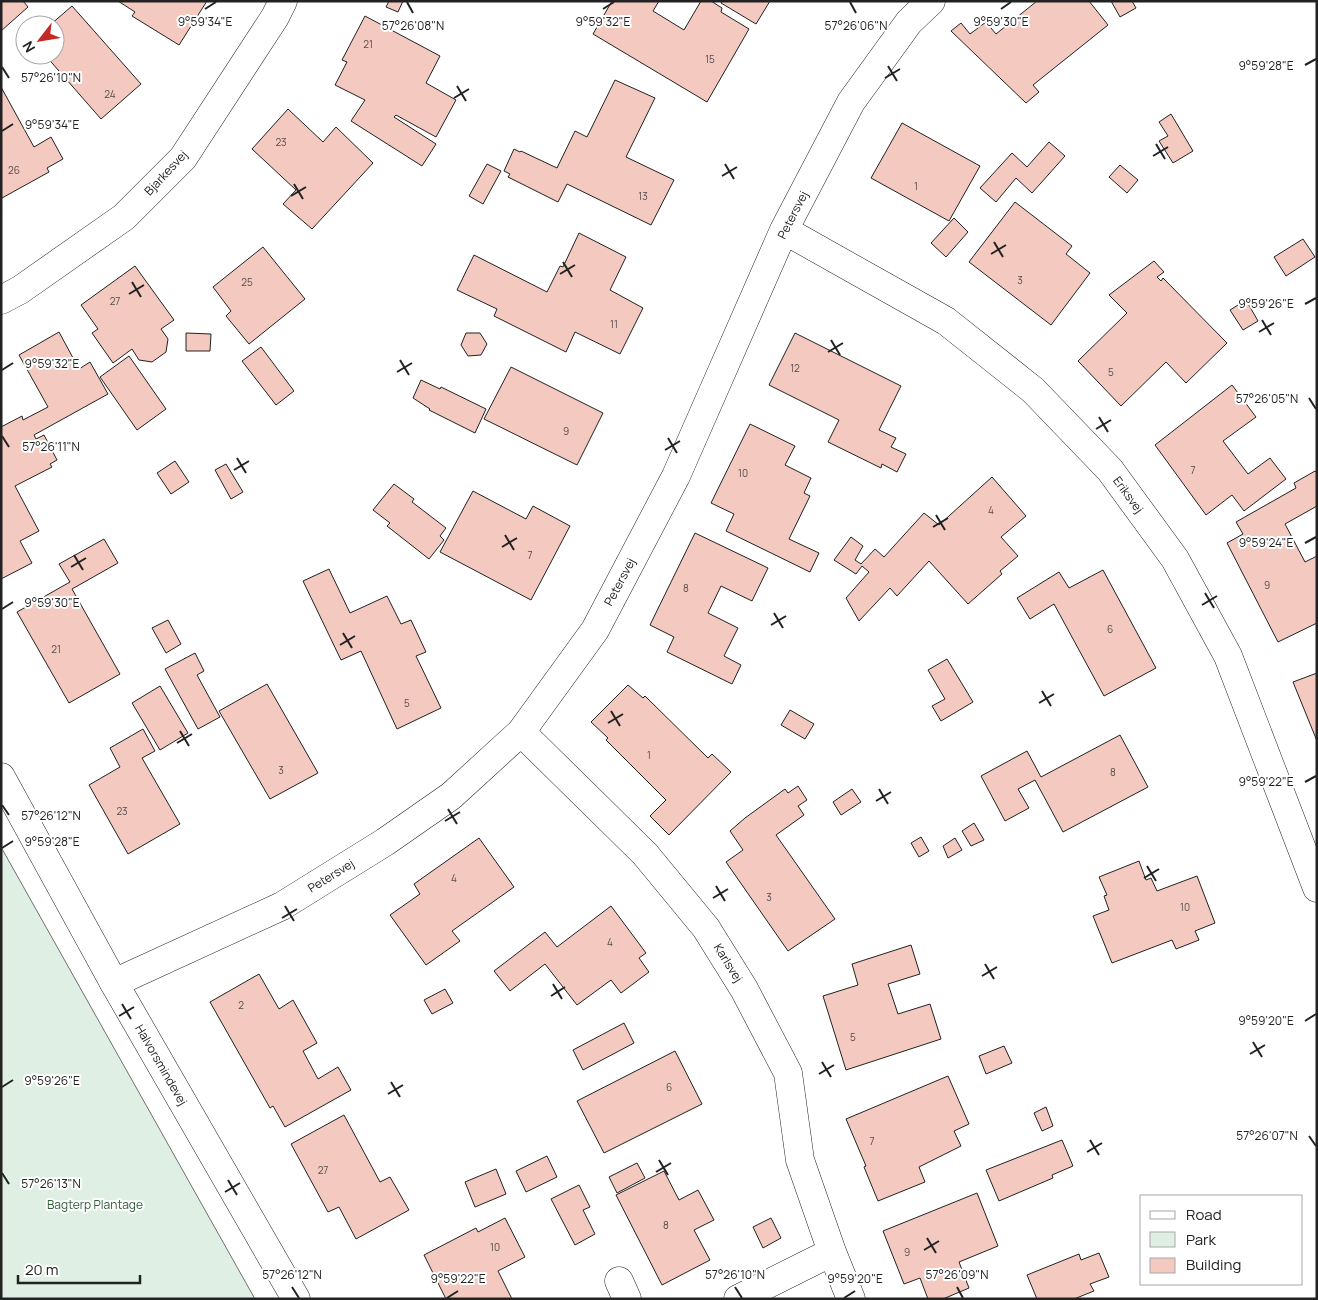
<svg xmlns="http://www.w3.org/2000/svg" width="1318" height="1300" font-family="Manrope,sans-serif">
<style>
.green{fill:#e0efe3;stroke:#6f6f6f}
.building{fill:#f3c9c0;stroke:#222}
.lines{fill:none;stroke-linecap:round;stroke-linejoin:round}
.street-casing{stroke:#222;stroke-width:29}
.secondary-casing{stroke:#222;stroke-width:29}
.street{stroke:#fff;stroke-width:28}
.secondary{stroke:#fff;stroke-width:28}
.ticks{fill:none;stroke:#222;stroke-width:2}
.labels{text-anchor:middle;stroke-width:4;stroke-linejoin:round;paint-order:stroke}
.number-label{font-size:10px;fill:#564c4a}
.street-label{font-size:12px;fill:#222;stroke:#fff}
.park-label{font-size:12px;fill:#2f5e38;stroke:#fff}
.ticks-label{font-size:12px;text-anchor:middle;fill:#222;stroke:#fff;stroke-width:4;stroke-linejoin:round;paint-order:stroke}
</style>
<rect width="100%" height="100%" fill="#fff"/>
<path class="green" d="M1,847L255,1299H1Z"/>
<path class="building" d="M1,1H23L28,7L1,31Z
M118,1H207L179,45L132,16L135,12Z
M389,1H403L398,12L386,7Z
M612,1H659L653,11L684,30L701,1H711L722,8L721,12L749,29L707,102L593,34Z
M722,1H770L756,24L721,3Z
M1037,1H1089L1108,25L1033,85L1039,92L1026,103L951,31L961,23L970,34L986,22L996,34Z
M1111,1H1132L1136,8L1120,17Z
M72,6L141,84L101,119L45,55H55V25H50Z
M365,16L440,56L426,83L456,100L436,137L396,115L394,117L436,144L422,166L351,121L365,100L335,85L347,62L342,60Z
M615,80L655,98L626,157L674,180L651,225L567,184L558,202L508,177L510,174L504,171L514,149L520,152L521,151L557,168L575,131L587,137Z
M1,87L34,147L51,137L63,159L47,168L49,172L2,198L1,196Z
M288,109L323,142L336,127L373,163L312,229L283,204L296,190L252,149Z
M1171,114L1193,151L1173,163L1159,141L1168,136L1159,122Z
M902,123L980,166L949,221L871,178Z
M1049,142L1065,156L1032,193L1016,178L996,202L980,188L1012,153L1027,167Z
M487,164L501,171L483,204L469,196Z
M1120,165L1138,180L1127,193L1109,177Z
M1015,202L1072,246L1066,254L1090,273L1051,325L969,262Z
M954,218L968,232L946,257L931,243Z
M579,233L626,257L610,290L643,308L620,354L575,332L566,352L494,316L497,309L457,290L474,255L547,292L560,266L563,267Z
M1303,239L1315,257L1286,276L1274,257Z
M263,247L305,299L249,344L226,316L231,311L213,287Z
M1154,261L1164,272L1157,277L1161,281L1163,278L1227,343L1186,383L1166,362L1121,406L1078,361L1127,313L1109,295Z
M135,266L174,320L161,329L168,339L166,352L152,362L139,360L132,349L113,363L92,333L98,329L81,305Z
M1246,300L1258,321L1243,330L1230,310Z
M59,332L79,369L90,362L108,394L34,435L36,439L44,435L57,460L50,464L52,467L15,486L39,531L20,541L32,563L1,579V427L22,416L23,420L48,407L19,355Z
M186,333L211,334L210,351H186Z
M466,333H480L487,344L481,355L468,356L461,345Z
M795,333L901,386L879,430L896,438L891,447L906,454L897,472L882,464L881,468L828,442L839,420L769,385Z
M261,347L294,391L276,405L242,361Z
M129,356L166,409L137,430L100,377Z
M511,367L603,413L577,465L484,419Z
M421,380L440,389L441,387L486,409L475,433L429,410L430,409L413,398Z
M1232,385L1256,417L1223,441L1248,474L1270,458L1286,479L1244,511L1232,495L1206,515L1155,445Z
M750,424L795,446L785,465L811,478L804,493L810,496L789,539L819,553L810,572L726,531L734,514L711,503Z
M175,461L189,482L171,494L157,473Z
M226,464L243,492L231,499L215,470Z
M1315,471L1317,473V506L1285,524L1305,562L1317,556V623L1278,642L1227,543L1243,534L1236,522L1296,488L1294,483Z
M992,477L1026,516L1001,537L1018,556L1000,571L1002,574L968,604L929,561L897,596L890,588L859,621L846,598L869,572L862,566L856,574L834,560L851,537L863,546L855,560L861,564L875,549L884,557L924,513L939,525Z
M394,484L414,499L412,502L446,528L440,536L444,540L429,559L387,526L390,523L373,510Z
M473,491L526,519L533,506L570,526L531,600L440,552Z
M695,533L768,568L752,601L721,586L708,613L738,628L724,656L741,665L732,684L667,652L674,637L650,625Z
M104,539L118,563L72,589L120,674L69,703L17,612L70,582L59,564Z
M329,569L350,613L387,596L401,624L411,620L426,652L416,656L441,708L397,729L361,651L341,660L303,581Z
M1103,570L1156,668L1104,696L1054,604L1030,619L1017,598L1059,572L1069,588Z
M168,620L181,644L166,653L152,628Z
M195,653L204,671L197,675L220,717L198,729L165,669Z
M947,659L973,702L941,721L932,706L945,699L928,670Z
M1317,673V741L1293,682Z
M267,684L318,773L270,799L219,711Z
M628,685L643,698L645,696L708,758L712,754L731,772L669,835L650,816L666,800L606,740L608,738L591,722Z
M160,686L188,733L160,750L132,703Z
M790,710L814,724L805,739L781,725Z
M143,729L155,751L142,758L180,824L128,854L89,785L120,767L110,748Z
M1120,735L1148,787L1063,832L1035,780L1018,789L1029,808L1005,821L981,776L1027,751L1041,777Z
M798,786L807,800L798,806L804,815L776,835L835,919L788,951L726,862L743,850L730,831L745,818L785,789L788,793Z
M852,789L861,802L841,815L833,802Z
M974,823L984,840L971,846L962,831Z
M921,837L929,851L919,857L911,843Z
M479,838L514,887L452,931L460,941L426,965L390,915L420,894L414,884Z
M955,838L962,850L948,858L943,846Z
M1139,861L1146,880L1151,878L1157,891L1197,876L1215,923L1195,931L1199,940L1176,949L1172,940L1112,963L1093,916L1109,910L1104,896L1107,895L1099,877Z
M611,906L646,953L639,958L649,972L621,993L611,980L577,1005L545,964L510,991L494,971L545,932L557,947Z
M911,945L920,974L888,984L898,1014L930,1004L941,1039L846,1070L823,996L858,985L852,964Z
M259,974L279,1009L293,1000L317,1043L303,1051L318,1079L338,1067L351,1090L285,1127L273,1106L270,1108L210,1002Z
M445,989L453,1003L432,1014L424,1000Z
M624,1023L634,1043L583,1070L573,1050Z
M1004,1046L1012,1063L986,1074L979,1056Z
M675,1051L702,1104L604,1153L577,1101Z
M948,1076L969,1124L954,1131L961,1146L919,1167L925,1182L878,1201L864,1167L866,1166L846,1119Z
M1046,1107L1053,1126L1042,1131L1034,1113Z
M344,1115L380,1182L390,1177L409,1210L356,1239L339,1207L328,1212L291,1144Z
M1062,1140L1073,1166L1052,1175L1053,1178L999,1201L986,1170Z
M547,1156L557,1177L526,1192L516,1171Z
M637,1163L645,1178L617,1193L609,1177Z
M496,1169L506,1194L475,1207L465,1182Z
M664,1171L679,1200L698,1190L714,1220L694,1230L710,1260L662,1285L616,1195Z
M579,1185L590,1207L583,1210L595,1234L575,1245L551,1199Z
M977,1193L998,1246L959,1262L969,1288L943,1299H928L920,1278L904,1284L883,1231Z
M505,1218L525,1257L498,1271L512,1299H446L424,1255L476,1228L478,1232Z
M771,1218L781,1238L763,1248L753,1227Z
M1099,1253L1109,1277L1090,1284L1094,1291L1074,1299H1037L1027,1275L1079,1254L1081,1260Z"/>
<g class="lines">
<defs>
<path id="street" d="M784,230L946,321L1033,390L1110,470L1175,559L1228,656L1317,888
M1,300L20,290L124,217L183,158L275,17L283,1
M521,732L645,854L706,928L744,989L788,1073L800,1160L832,1252L851,1299
M114,983L282,906L385,842L451,796L521,732L595,630L676,476L784,230L851,102L909,22L931,1
M619,1281L627,1299
M738,1299L832,1252"/>
<path id="secondary" d="M1,777L114,983L296,1299"/>
</defs>
<use href="#street" class="street-casing"/>
<use href="#secondary" class="secondary-casing"/>
<use href="#street" class="street"/>
<use href="#secondary" class="secondary"/>
</g>
<path class="ticks" d="M407,2L413,13M850,2L856,13M205,9L216,2M603,9L614,2M1001,9L1011,2M1305,65L1316,59M888,66L897,81M2,67L9,78M885,78L900,69M457,86L466,101M454,98L469,89M2,131L13,124M1156,144L1165,159M1153,156L1168,147M725,164L734,179M722,176L737,167M294,184L303,199M291,196L306,187M994,242L1003,257M991,254L1006,245M563,262L572,277M560,274L575,265M132,282L141,297M129,294L144,285M1305,304L1316,298M1262,320L1271,335M1259,332L1274,323M831,340L840,355M828,352L843,343M400,360L409,375M2,370L13,363M397,372L412,363M1309,398L1316,409M1099,417L1108,432M1096,429L1111,420M2,436L9,447M668,438L677,453M665,450L680,441M237,458L246,473M234,470L249,461M936,515L945,530M933,527L948,518M505,535L514,550M1305,543L1316,537M502,547L517,538M74,555L83,570M71,567L86,558M1205,593L1214,608M1202,605L1217,596M2,609L13,602M774,613L783,628M771,625L786,616M343,633L352,648M340,645L355,636M1042,691L1051,706M1039,703L1054,694M611,711L620,726M608,723L623,714M180,731L189,746M177,743L192,734M1305,782L1316,776M879,789L888,804M876,801L891,792M2,805L9,815M448,809L457,824M445,821L460,812M2,848L13,841M1147,866L1156,881M1144,878L1159,869M716,886L725,901M713,898L728,889M285,906L294,921M282,918L297,909M985,964L994,979M982,976L997,967M553,984L562,999M551,996L565,987M122,1004L131,1019M119,1016L134,1007M1305,1021L1316,1014M1253,1042L1262,1057M1250,1054L1265,1045M822,1062L831,1077M819,1074L834,1065M391,1082L400,1097M2,1087L13,1080M388,1094L403,1085M1309,1136L1316,1146M1090,1140L1099,1155M1087,1152L1102,1143M659,1160L668,1175M656,1172L671,1163M2,1173L9,1184M228,1180L237,1195M225,1192L240,1183M927,1238L936,1253M924,1250L939,1241M292,1287L299,1298M735,1287L742,1298M957,1287L963,1298M447,1298L458,1291M844,1298L855,1291"/>
<g class="labels">
<g class="number-label">
<text x="368" y="48">21</text>
<text x="710" y="63">15</text>
<text x="110" y="98">24</text>
<text x="281" y="146">23</text>
<text x="14" y="174">26</text>
<text x="916" y="190">1</text>
<text x="643" y="200">13</text>
<text x="1020" y="284">3</text>
<text x="247" y="286">25</text>
<text x="115" y="305">27</text>
<text x="614" y="328">11</text>
<text x="795" y="372">12</text>
<text x="1111" y="376">5</text>
<text x="566" y="435">9</text>
<text x="1193" y="474">7</text>
<text x="743" y="477">10</text>
<text x="991" y="514">4</text>
<text x="530" y="559">7</text>
<text x="1267" y="589">9</text>
<text x="686" y="592">8</text>
<text x="1110" y="633">6</text>
<text x="56" y="653">21</text>
<text x="407" y="707">5</text>
<text x="649" y="759">1</text>
<text x="281" y="774">3</text>
<text x="1113" y="776">8</text>
<text x="122" y="815">23</text>
<text x="454" y="882">4</text>
<text x="769" y="901">3</text>
<text x="1185" y="911">10</text>
<text x="610" y="946">4</text>
<text x="241" y="1009">2</text>
<text x="853" y="1041">5</text>
<text x="669" y="1091">6</text>
<text x="872" y="1145">7</text>
<text x="323" y="1174">27</text>
<text x="666" y="1229">8</text>
<text x="495" y="1251">10</text>
<text x="907" y="1256">9</text>
</g>
<g class="street-label">
<text transform="translate(166 173) rotate(-47)" y="4">Bjarkesvej</text>
<text transform="translate(793 215) rotate(-63)" y="4">Petersvej</text>
<text transform="translate(1128 495) rotate(54)" y="4">Eriksvej</text>
<text transform="translate(620 582) rotate(-62)" y="4">Petersvej</text>
<text transform="translate(331 876) rotate(-32)" y="4">Petersvej</text>
<text transform="translate(728 963) rotate(58)" y="4">Karlsvej</text>
<text transform="translate(161 1065) rotate(60)" y="4">Halvorsmindevej</text>
</g>
<g class="park-label">
<text x="95" y="1209">Bagterp Plantage</text>
</g>
</g>
<g class="ticks-label">
<text x="205" y="26">9°59'34"E</text>
<text x="603" y="26">9°59'32"E</text>
<text x="1001" y="26">9°59'30"E</text>
<text x="413" y="30">57°26'08"N</text>
<text x="856" y="30">57°26'06"N</text>
<text x="1266" y="70">9°59'28"E</text>
<text x="51" y="82">57°26'10"N</text>
<text x="52" y="129">9°59'34"E</text>
<text x="1266" y="308">9°59'26"E</text>
<text x="52" y="368">9°59'32"E</text>
<text x="1267" y="403">57°26'05"N</text>
<text x="51" y="451">57°26'11"N</text>
<text x="1266" y="547">9°59'24"E</text>
<text x="52" y="607">9°59'30"E</text>
<text x="1266" y="786">9°59'22"E</text>
<text x="51" y="820">57°26'12"N</text>
<text x="52" y="846">9°59'28"E</text>
<text x="1266" y="1025">9°59'20"E</text>
<text x="52" y="1085">9°59'26"E</text>
<text x="1267" y="1140">57°26'07"N</text>
<text x="51" y="1188">57°26'13"N</text>
<text x="292" y="1279">57°26'12"N</text>
<text x="735" y="1279">57°26'10"N</text>
<text x="957" y="1279">57°26'09"N</text>
<text x="458" y="1283">9°59'22"E</text>
<text x="855" y="1283">9°59'20"E</text>
</g>
<rect width="1318" height="1300" fill="none" stroke="#222222" stroke-width="5"/>
<rect x="1140" y="1195" width="162" height="90" fill="#ffffff" stroke="#a7a7a7"/>
<rect x="1150" y="1211" width="25" height="8" fill="#ffffff" stroke="#a7a7a7"/>
<text x="1186" y="1220" font-size="15" fill="#222222">Road</text>
<rect x="1150" y="1232" width="25" height="15" fill="#e0efe3" stroke="#a7a7a7"/>
<text x="1186" y="1245" font-size="15" fill="#222222">Park</text>
<rect x="1150" y="1258" width="25" height="15" fill="#f3c9c0" stroke="#a7a7a7"/>
<text x="1186" y="1270" font-size="15" fill="#222222">Building</text>
<g transform="translate(40 40) rotate(239)"><circle r="24" fill="#ffffff" stroke="#a7a7a7"/>
<path d="M0-4L9 19L0 12L-9 19Z" fill="#c62828"/>
<text y="-8" font-size="14" font-weight="bold" text-anchor="middle" fill="#222222">N</text>
</g>
<path d="M18 1275v8h122v-8" fill="none" stroke="#222222" stroke-width="2.5"/>
<text x="25" y="1275" font-size="15" fill="#222222" stroke="#ffffff" stroke-width="4" paint-order="stroke">20 m</text>
</svg>
